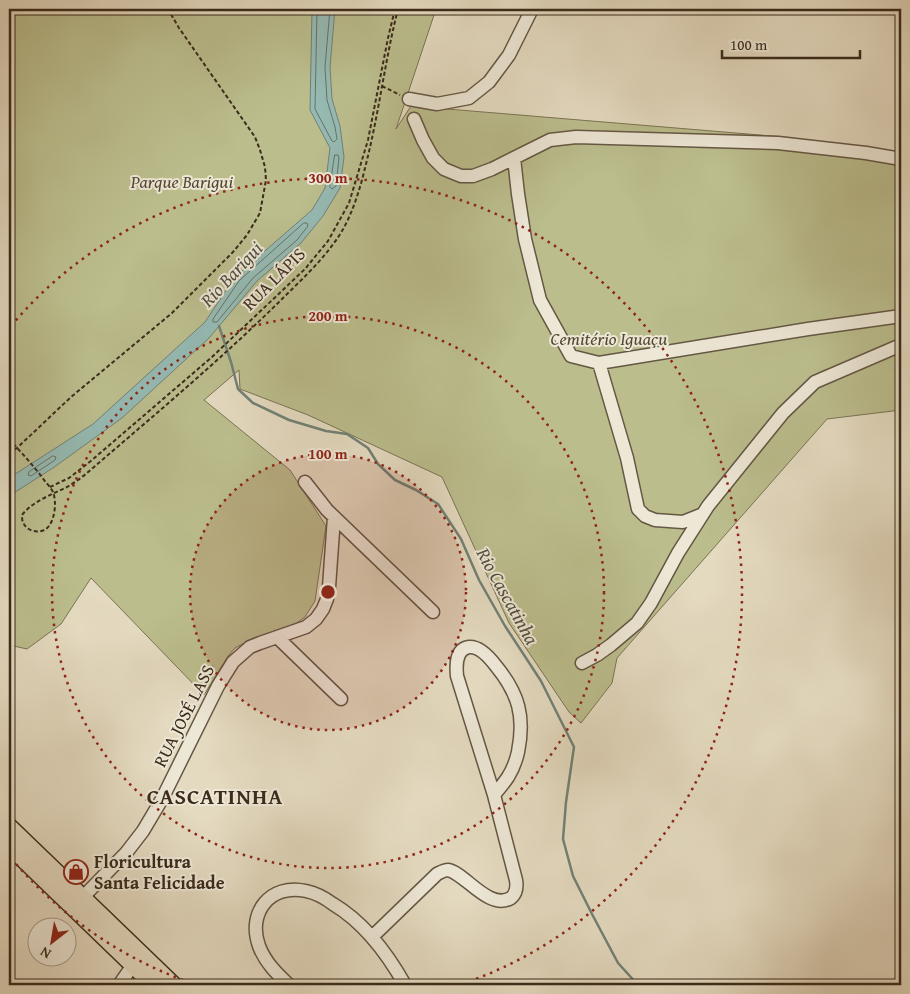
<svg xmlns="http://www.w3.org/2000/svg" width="910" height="994" font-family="'Gentium Book Plus',serif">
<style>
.green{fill:#bbbd8d;stroke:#7a7454}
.water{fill:#95bab3;stroke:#718176}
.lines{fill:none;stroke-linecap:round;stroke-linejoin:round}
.shore{stroke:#687267;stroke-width:1}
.stream{stroke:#718176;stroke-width:2.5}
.minor-casing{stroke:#645744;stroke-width:15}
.major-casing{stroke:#3a2b1b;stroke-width:18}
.path{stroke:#3a2b1b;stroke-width:2;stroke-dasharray:4 2.5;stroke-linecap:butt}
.minor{stroke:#ede7d6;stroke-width:12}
.major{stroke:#e4dac0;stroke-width:15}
.ring{fill:none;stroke:#8f2418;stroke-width:2.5;stroke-dasharray:2.5 5}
.labels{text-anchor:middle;stroke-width:4;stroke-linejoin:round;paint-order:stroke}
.park-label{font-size:18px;font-style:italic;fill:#544832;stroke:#ede7d6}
.street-label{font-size:18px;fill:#3a2b1b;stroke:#ede7d6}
.poi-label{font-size:18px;font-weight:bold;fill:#3a2b1b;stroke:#ede7d6;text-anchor:start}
.water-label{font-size:19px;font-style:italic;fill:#514f41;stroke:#ede7d6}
.district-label{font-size:22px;font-weight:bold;letter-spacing:1px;fill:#3a2b1b;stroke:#ede7d6}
.centre{fill:#8f2418;stroke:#ede7d6;stroke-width:2.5}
.ring-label{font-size:15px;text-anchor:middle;font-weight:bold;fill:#8f2418;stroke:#ede7d6;stroke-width:4;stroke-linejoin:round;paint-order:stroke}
</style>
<rect width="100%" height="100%" fill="#e4dac0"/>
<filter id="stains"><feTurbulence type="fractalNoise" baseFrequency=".004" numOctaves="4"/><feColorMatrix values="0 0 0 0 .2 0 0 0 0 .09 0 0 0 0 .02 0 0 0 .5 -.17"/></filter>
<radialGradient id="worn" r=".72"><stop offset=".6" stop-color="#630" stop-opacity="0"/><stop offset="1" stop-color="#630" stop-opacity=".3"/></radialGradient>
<path class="green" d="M9,9H436L396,129L411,106L784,137L901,155V410L827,419L617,658L612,683L581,723L569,712L509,623L442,477L308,415L240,389L239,370L204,400L290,470L326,526L315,601L305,617L294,625L246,642L235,648L228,656L204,695L91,578L61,624L27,649L9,645Z"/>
<path class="water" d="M312,9H335L330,67L332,99L340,126L344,157L340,188L323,216L301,243L257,281L209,338L122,418L53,468L9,496V478L93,424L205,322L235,277L312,210L325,188L330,148L310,110Z"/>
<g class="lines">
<path class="shore" d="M317,9L315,109L332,141L334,142L337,139L335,127L327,100L325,67L330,9
M335,155H338L339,158L336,186L332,189L330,187Z
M304,223H307L308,226L297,240L253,278L217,322H213V319L239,281Z
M53,456L56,457L55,460L31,476L28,475L29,472Z"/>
<path class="stream" d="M219,326L231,362L238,389L253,403L289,420L326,431L347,434L368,448L378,464L395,480L416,490L438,504L461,539L479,580L505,626L541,681L574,747L566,802L563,839L573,876L592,914L618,963L638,985"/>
<defs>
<path id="minor" d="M409,99L437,104L469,98L489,82L509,55L532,9
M414,119L423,140L433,158L444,169L461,176H473L492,169L550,140L576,137L778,143L866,153L901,159
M514,158L518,194L525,239L540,300L571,356L599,363L808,329L901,316
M599,363L627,458L638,509L645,516L655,520L683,522L703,514
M305,482L327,510L433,612
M277,637L341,699
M582,663L597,655L611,645L637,623L651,603L678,553L708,506L783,413L815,382L901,345
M83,897L126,853L143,831L162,799L218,686L233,662L250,647L260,643L306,627L316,619L323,609L327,599L329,587L334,517
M373,936L437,874C441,872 444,870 448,870C465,873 489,911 511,898C517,893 517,886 516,880L494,795L457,676C456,666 455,649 469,647C480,646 490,658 496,666C519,694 525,717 518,752C516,761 513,769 508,777C504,783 499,789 494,795
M119,985L133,965L139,959
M289,985C277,974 265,962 259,946C247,913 270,883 306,891C316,893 325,898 333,904C365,923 387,953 405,985"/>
<path id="major" d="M9,826L174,985
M9,846L153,985"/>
</defs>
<use href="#minor" class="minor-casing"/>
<use href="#major" class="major-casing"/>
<path class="path" d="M474,9L480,10
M382,86L400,95
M9,439C20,451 31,463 42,477C45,482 50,486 53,492C57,502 55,522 46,529C38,534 26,531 23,522C22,521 22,516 22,515C33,501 51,495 67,487C74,483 81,478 87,473C152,417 218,362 279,302C305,276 336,249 350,215C357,199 362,181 366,164C379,113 385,60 398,9
M9,453L17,448L71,397L172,313L233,252L247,235L260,213L266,180L265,167L260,150L255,137L179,28L168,9
M50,487L69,478L92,460L212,357L305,269L328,241L349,203L368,140L388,38L395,9"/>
<use href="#minor" class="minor"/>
<use href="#major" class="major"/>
</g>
<circle cx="328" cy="592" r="138" fill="#8f2418" fill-opacity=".12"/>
<g class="ring">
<circle cx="328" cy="592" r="138"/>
<circle cx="328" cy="592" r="276"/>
<path d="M197 985A414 414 0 0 1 11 858M11 326A414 414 0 1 1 459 985"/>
</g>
<defs>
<symbol id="shop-ring" viewBox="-11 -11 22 22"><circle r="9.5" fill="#ede7d6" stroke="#8f2418" stroke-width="1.5"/><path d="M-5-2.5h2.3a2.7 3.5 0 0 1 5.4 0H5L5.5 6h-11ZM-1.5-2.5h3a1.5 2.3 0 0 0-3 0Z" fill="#8f2418"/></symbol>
</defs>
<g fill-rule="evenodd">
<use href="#shop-ring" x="62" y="858" width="28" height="28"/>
</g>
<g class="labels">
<g class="park-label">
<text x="182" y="188">Parque Barigui</text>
<text x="609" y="345">Cemitério Iguaçu</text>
</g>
<g class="street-label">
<text transform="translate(274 279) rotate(-45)" y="6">RUA LÁPIS</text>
<text transform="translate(184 716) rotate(-63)" y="6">RUA JOSÉ LASS</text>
</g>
<g class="poi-label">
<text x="94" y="868">Floricultura<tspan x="94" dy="21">Santa Felicidade</tspan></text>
</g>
<g class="water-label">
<text transform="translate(231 274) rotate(-47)" y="7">Rio Barigui</text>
<text transform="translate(508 596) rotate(61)" y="7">Rio Cascatinha</text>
</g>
<g class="district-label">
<text x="215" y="804">CASCATINHA</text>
</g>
</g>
<circle cx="328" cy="592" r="8" class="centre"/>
<g class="ring-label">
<text x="328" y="183">300 m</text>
<text x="328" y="321">200 m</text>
<text x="328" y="459">100 m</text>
</g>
<rect width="910" height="994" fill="none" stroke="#e4dac0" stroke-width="30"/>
<rect x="10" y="10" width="890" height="974" fill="none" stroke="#3a2b1b" stroke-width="2.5"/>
<rect x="15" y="15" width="880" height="964" fill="none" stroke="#3a2b1b"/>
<g transform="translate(52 942) rotate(211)"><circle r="24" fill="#ede7d6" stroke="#a59c8b"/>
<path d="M0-4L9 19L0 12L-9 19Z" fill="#8f2418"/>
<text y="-8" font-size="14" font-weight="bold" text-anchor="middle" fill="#3a2b1b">N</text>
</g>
<path d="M722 50v8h138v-8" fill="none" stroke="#3a2b1b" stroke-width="2.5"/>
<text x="730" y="50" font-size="15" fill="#3a2b1b" stroke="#ede7d6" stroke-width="4" paint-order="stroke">100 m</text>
<rect width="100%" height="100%" filter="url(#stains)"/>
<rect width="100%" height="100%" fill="url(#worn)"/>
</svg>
